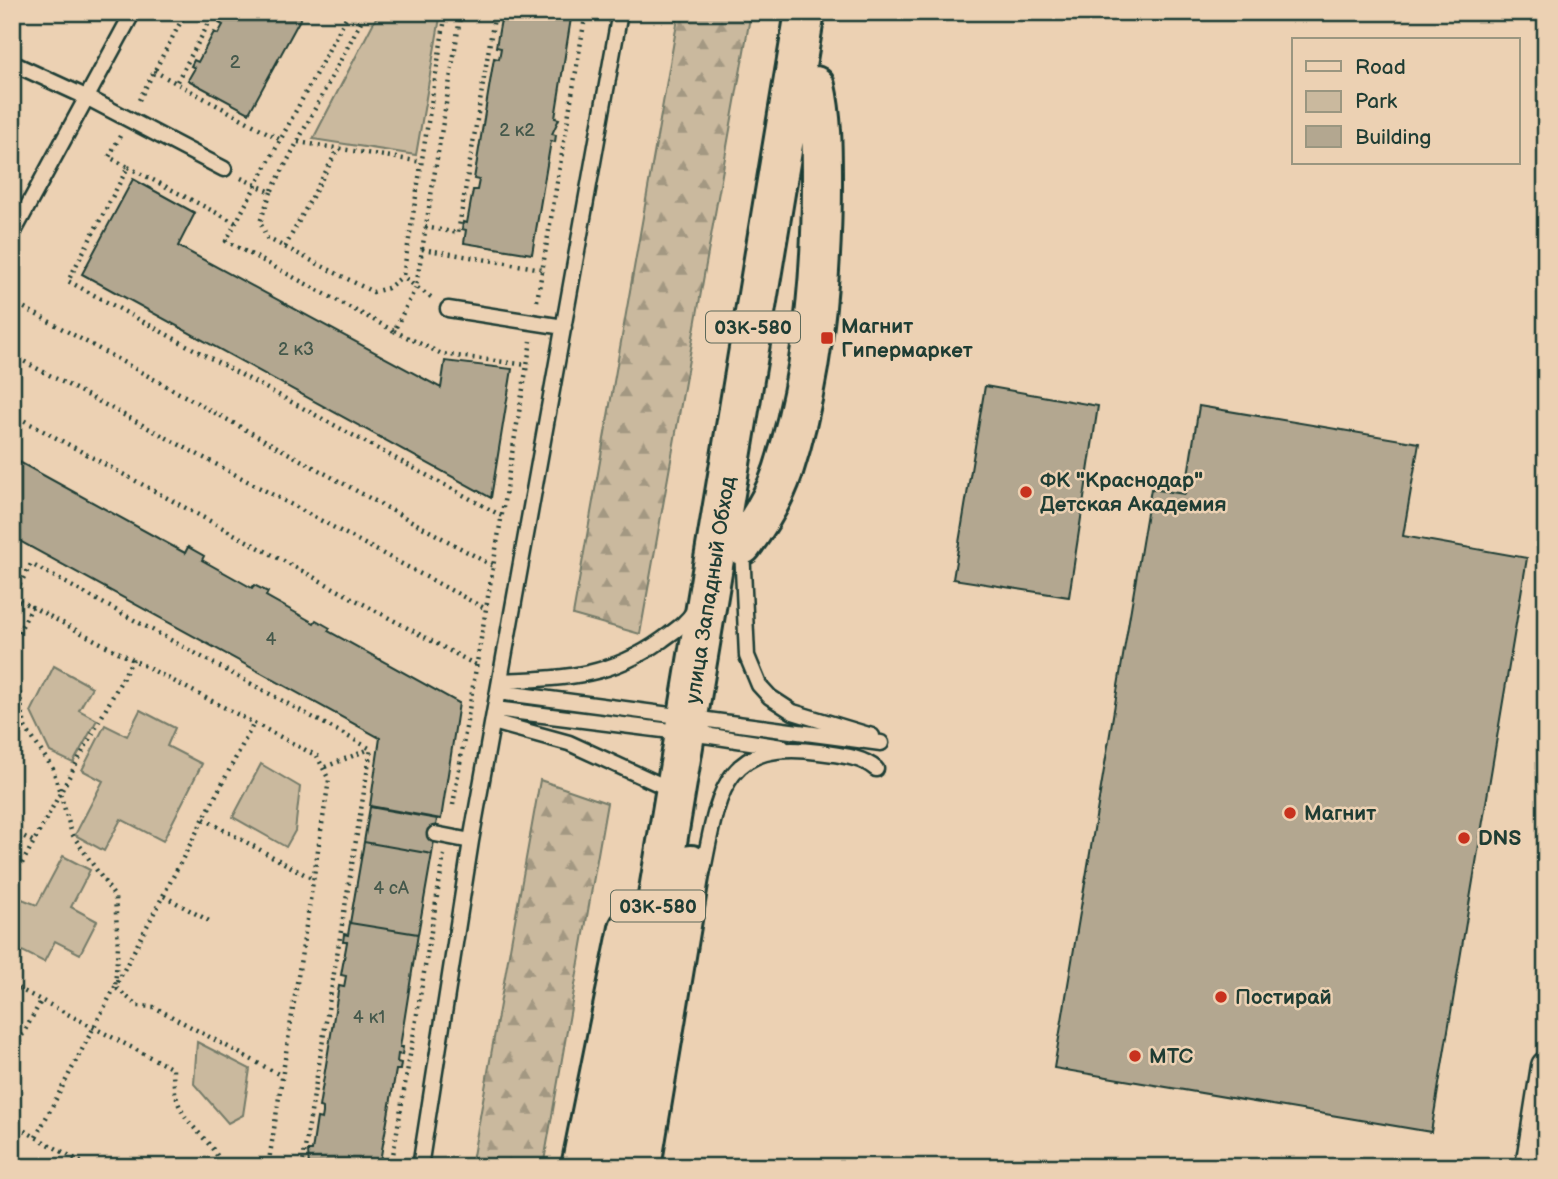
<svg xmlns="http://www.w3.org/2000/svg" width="1558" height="1179" font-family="'Balsamiq Sans',sans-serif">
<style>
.forest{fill:url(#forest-firs);stroke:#747b69;stroke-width:2}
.park{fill:#cab99e;stroke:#747b69;stroke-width:2}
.building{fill:#b3a790;stroke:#1f3d34;stroke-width:2}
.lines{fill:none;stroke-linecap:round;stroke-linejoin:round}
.service-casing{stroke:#1f3d34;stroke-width:19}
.minor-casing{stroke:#1f3d34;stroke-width:33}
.trunk-casing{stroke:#1f3d34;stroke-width:44}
.path{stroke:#1f3d34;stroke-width:4.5;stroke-dasharray:2 5;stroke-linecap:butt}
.service{stroke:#ecd1b3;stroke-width:14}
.minor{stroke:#ecd1b3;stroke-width:28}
.trunk{stroke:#ecd1b3;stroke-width:38}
.poi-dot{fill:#c8321e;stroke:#ecd1b3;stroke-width:2.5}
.labels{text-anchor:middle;stroke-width:5;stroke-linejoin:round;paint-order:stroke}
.number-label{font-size:18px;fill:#44584b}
.shield{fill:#ecd1b3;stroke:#5c695a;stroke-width:2}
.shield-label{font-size:19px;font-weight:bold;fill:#1f3d34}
.poi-label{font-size:21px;font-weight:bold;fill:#1f3d34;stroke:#ecd1b3;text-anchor:start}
.street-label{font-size:21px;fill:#1f3d34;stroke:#ecd1b3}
</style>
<defs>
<pattern id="forest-firs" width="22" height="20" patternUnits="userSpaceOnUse" patternTransform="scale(1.75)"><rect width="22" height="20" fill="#cab99e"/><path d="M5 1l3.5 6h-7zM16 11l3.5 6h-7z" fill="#a39882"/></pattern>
</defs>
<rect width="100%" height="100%" fill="#ecd1b3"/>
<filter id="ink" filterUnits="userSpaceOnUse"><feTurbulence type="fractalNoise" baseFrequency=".0143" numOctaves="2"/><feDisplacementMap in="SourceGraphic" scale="14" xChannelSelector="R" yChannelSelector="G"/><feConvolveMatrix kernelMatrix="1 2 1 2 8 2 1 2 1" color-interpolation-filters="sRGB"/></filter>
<g filter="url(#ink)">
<path class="forest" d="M679,12H751L640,634L573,615Z
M540,780L607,803L543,1167H471Z"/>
<path class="park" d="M379,12H441L416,155L313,139Z
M54,666L92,687L79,710L97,720L73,763L50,752L31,712Z
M140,710L175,728L167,746L202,764L163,841L121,819L104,851L75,835L103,781L82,770L105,725L127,736Z
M261,764L300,787L295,831L286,847L233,817Z
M63,856L90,870L71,907L97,921L80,954L55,941L44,962L12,946V895L37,905Z
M197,1042L250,1069L243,1115L228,1123L194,1084Z"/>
<path class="building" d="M225,12H304L249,113L188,80L195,68L191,66L194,60L198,62L214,32L218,34L223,25L219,23Z
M572,12L555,118L559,119L552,134L556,135L555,142L551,141L532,254L464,243L466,230L462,229L463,222L467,223L473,190H477L479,180L474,179L494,58L499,59L501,48L496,47L502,14L498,12Z
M133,179L195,213L178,246L441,388L445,361L512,369L491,498L82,274Z
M985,386L1098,406L1069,597L953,579Z
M1199,406L1419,443L1403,536L1527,558L1431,1132L1054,1068L1151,489L1185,494Z
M12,458L185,553L188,547L204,556L202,560L252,588L254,585L268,592L266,596L314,623L316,620L330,628L328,631L459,703L441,819L370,806L380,738L18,540L12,551Z
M370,807L437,819L432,854L364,842Z
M364,842L432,854L418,934L350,923Z
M350,923L418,934L400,1047H403L402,1055L398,1054L397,1062L401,1063L400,1070H396L379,1167H309L308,1151H312L317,1118L322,1119L323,1113V1108L319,1107L339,986L344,987L346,976L341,975L347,942H343L344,934L348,935Z"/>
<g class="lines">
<defs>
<path id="service" d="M12,63L86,97L224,169
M12,235L133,12
M448,309L564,327
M742,547L747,656L759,685L770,697L793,712L872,736
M500,681C563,678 609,678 662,640C674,631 686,624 694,611
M498,692L881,743
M495,709L711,736
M493,722L569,743L674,791
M703,732L711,736L782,747
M435,834L471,841
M703,870C718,795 723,738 819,752C838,755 861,756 876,769
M420,1167L471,841L620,12"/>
<path id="minor" d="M1530,1167L1546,1066"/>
<path id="trunk" d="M742,545C759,522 774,498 783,471C813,379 822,277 822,181C822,149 822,117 815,86
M581,1167L629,928
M613,1167L805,12
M641,1167L691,865"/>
</defs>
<use href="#service" class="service-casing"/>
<use href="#minor" class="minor-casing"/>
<use href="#trunk" class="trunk-casing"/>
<path class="path" d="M215,12L176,83L281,140
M349,12L226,241L394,331L416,287L403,276L446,12
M154,71L176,83
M139,100L186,12
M120,136L109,157L128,167L68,281L502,516
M298,142L422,162
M128,167L236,223
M241,178L271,192L366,12
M271,192L260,222L267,238L373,292L388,288L403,276
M425,227L458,233L495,12
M285,247L338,149
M422,249L542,269
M431,297L416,287L461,12
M12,301L493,566
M537,301L586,12
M394,331L442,354L527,365
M12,355L486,609
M12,414L476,665
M13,597L31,564L371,749L302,1167
M13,597L32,607
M12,645L32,607L317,756L329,780L268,1167
M12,651L25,727L53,769L72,834L115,897L118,946L115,987L138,1006L154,1007L282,1076
M325,767L370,749
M453,805L531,341
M204,819L313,879
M12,830L34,842
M12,882L133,659
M164,896L211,922
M12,985L173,1069C173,1127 205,1126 223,1167
M12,1054L41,1001
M12,1124L90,1167
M36,1137L254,723
M391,1167L444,855"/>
<use href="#service" class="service"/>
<use href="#minor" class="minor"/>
<use href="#trunk" class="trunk"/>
</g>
</g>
<g class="poi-dot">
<rect x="820" y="331" width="14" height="14" rx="3.5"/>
<circle cx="1026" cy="492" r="7"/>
<circle cx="1290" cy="813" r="7"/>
<circle cx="1464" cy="838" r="7"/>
<circle cx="1221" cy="997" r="7"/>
<circle cx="1135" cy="1056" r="7"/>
</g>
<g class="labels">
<g class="number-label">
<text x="235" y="68">2</text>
<text x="517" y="136">2 к2</text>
<text x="296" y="355">2 к3</text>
<text x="271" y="645">4</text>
<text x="391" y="894">4 сА</text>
<text x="369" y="1023">4 к1</text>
</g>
<g class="shield">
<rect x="706" y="311.5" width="94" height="31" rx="5"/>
<rect x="611" y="890.5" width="94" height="31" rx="5"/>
</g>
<g class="shield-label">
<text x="753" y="334">03К-580</text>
<text x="658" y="913">03К-580</text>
</g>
<g class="poi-label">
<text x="841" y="333">Магнит<tspan x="841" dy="24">Гипермаркет</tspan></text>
<text x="1040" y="487">ФК "Краснодар"<tspan x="1040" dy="24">Детская Академия</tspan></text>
<text x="1304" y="820">Магнит</text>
<text x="1478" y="845">DNS</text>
<text x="1235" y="1004">Постирай</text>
<text x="1149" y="1063">МТС</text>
</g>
<g class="street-label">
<text transform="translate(710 590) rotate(-81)" y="7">улица Западный Обход</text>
</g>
</g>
<rect width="1558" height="1179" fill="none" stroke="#ecd1b3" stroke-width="42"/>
<rect x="21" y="21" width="1516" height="1137" fill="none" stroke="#1f3d34" stroke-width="2.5" filter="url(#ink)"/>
<rect x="1292" y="38" width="228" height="126" fill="#ecd1b3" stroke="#9a9680" stroke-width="2"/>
<rect x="1306" y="61" width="35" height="10" fill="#ecd1b3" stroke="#9a9680" stroke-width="2"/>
<text x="1355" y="74" font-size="21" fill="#1f3d34">Road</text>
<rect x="1306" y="91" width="35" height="21" fill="#cab99e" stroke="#9a9680" stroke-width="2"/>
<text x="1355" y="108" font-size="21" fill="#1f3d34">Park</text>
<rect x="1306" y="126" width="35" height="21" fill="#b3a790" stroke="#9a9680" stroke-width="2"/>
<text x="1355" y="144" font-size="21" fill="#1f3d34">Building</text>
</svg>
